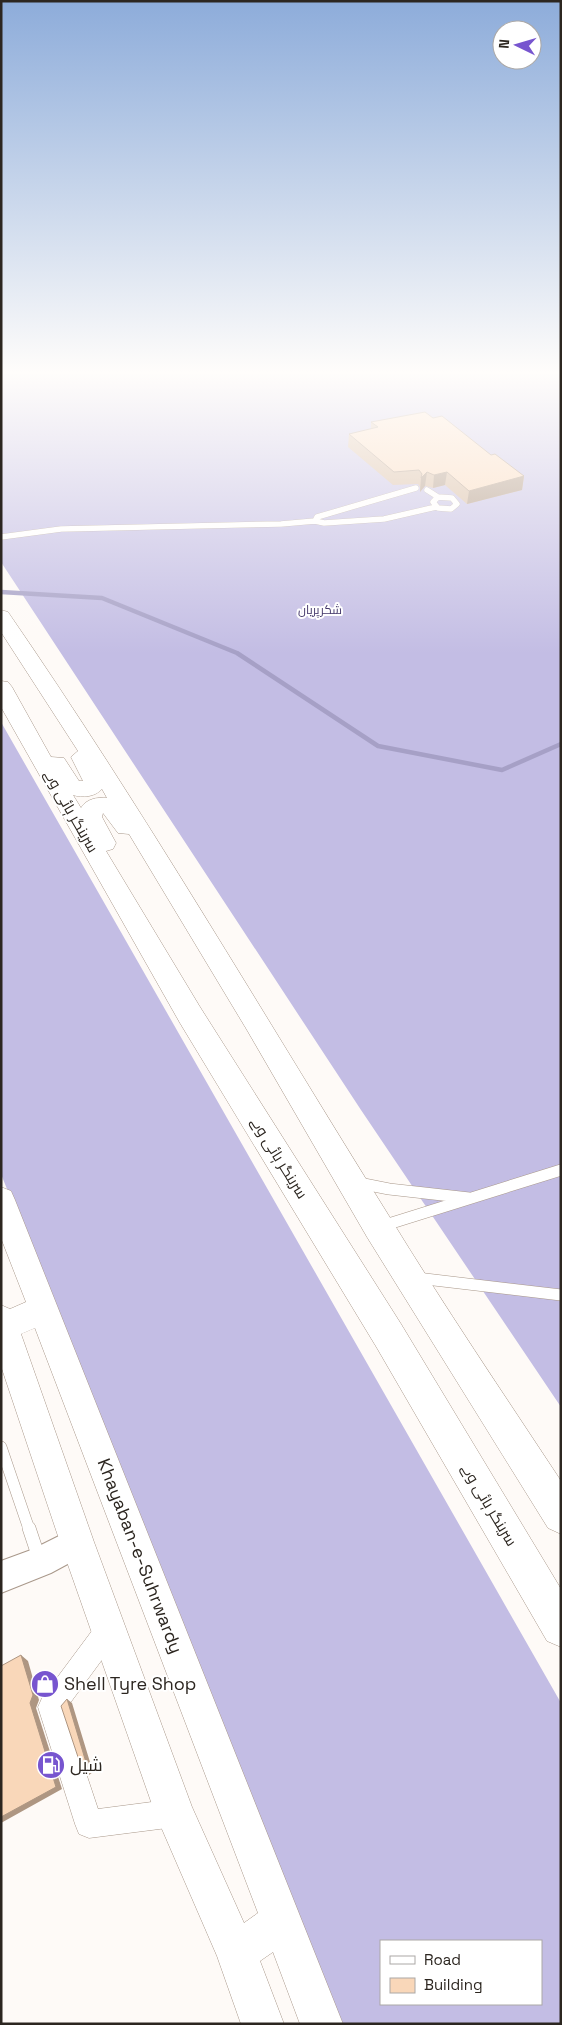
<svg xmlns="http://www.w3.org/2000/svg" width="562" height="2025" font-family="'Space Grotesk',Cairo,sans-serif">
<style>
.forest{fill:#c3bde4;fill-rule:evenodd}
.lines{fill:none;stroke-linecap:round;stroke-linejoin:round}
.stream{stroke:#a6a0c6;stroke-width:4.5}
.service-far2-casing{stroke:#a9988a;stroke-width:6}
.service-far1-casing{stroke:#a9988a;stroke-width:12}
.service-casing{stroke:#a9988a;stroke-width:14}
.minor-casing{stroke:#a9988a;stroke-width:1}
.tertiary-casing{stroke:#a9988a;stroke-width:2}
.secondary-casing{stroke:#a9988a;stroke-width:1}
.trunk-casing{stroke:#a9988a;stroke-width:1}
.service-far2{stroke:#fff;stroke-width:5.5}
.service-far1{stroke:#fff;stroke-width:11}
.service{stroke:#fff;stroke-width:13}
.minor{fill:#fff;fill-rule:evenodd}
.tertiary{fill:#fff;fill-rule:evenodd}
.secondary{fill:#fff;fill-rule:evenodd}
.trunk{fill:#fff;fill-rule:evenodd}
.wall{fill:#d6b99f}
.shaded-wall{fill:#ae9682}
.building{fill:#f9d7b9;stroke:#ae9682}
.labels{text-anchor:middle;stroke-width:4;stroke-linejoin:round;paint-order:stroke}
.far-park-label{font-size:12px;fill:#413568;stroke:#fff}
.street-label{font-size:15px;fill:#2c2620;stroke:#fff}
.near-street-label{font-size:18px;fill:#2c2620;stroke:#fff}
.near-poi-label{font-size:18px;fill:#2c2620;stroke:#fff;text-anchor:start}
</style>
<rect width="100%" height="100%" fill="#fefaf7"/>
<path class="forest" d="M1,371H561V1407L361,1110L1,562Z
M1,722L561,1703V2024H340L1,1174ZM381,1941H541V2004H381Z"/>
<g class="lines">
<path class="stream" d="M1,592L102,598L237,653L378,746L502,770L561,744"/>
<defs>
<path id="service-far2" d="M427,490L438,497
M438,497L452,498L457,504L451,509L438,508L433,502Z
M315,521L317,517L416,488
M1,537L61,529L281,524L315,521L324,523L384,519L436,507"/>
<path id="service-far1" d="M359,1183L389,1189L469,1198
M382,1226L561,1170
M417,1278L561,1295
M1,1447L29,1529"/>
<path id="service" d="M29,1528L39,1558"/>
<path id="minor" d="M109,1616L118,1620L122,1629L118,1638L65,1710L98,1809L175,1799L185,1803L189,1813L185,1823L175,1827L89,1838L79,1834L75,1824L38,1707L42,1698L100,1620Z"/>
<path id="tertiary" d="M77,1527L88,1531L92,1542L88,1553L51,1573L1,1593V1561L31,1550Z"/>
<path id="secondary" d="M1,1187L11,1191L15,1200L343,2024H300L273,1952L260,1961L284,2024H241L217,1956L155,1813L60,1542L1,1366V1305L10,1309L26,1302L1,1238ZM35,1328L258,1913L244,1923L192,1807L94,1542L21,1334Z"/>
<path id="trunk" d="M1,610L8,612C143,808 263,1014 389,1216C444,1306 503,1393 561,1481V1534L548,1528L367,1237L247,1030L129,834L118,833L103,813L102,817L116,843L113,849L106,851L200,1007L401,1324L561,1589V1647L547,1641L377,1348L180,1023L1,707V681L8,682L12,687L51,757L64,758L79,781H83L71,757L78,751L1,632ZM102,789L107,798C97,797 86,799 81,808L73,795C83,798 95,797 102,789Z"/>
</defs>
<use href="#service-far2" class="service-far2-casing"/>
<use href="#service-far1" class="service-far1-casing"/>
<use href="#service" class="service-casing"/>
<use href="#minor" class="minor-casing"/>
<use href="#tertiary" class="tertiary-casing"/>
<use href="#secondary" class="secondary-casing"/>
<use href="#trunk" class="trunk-casing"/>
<use href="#service-far2" class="service-far2"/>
<use href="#service-far1" class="service-far1"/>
<use href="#service" class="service"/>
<use href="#minor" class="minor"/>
<use href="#tertiary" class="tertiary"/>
<use href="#secondary" class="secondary"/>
<use href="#trunk" class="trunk"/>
</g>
<path class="wall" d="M433,418L524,476L522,490L467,504L445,485L433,488L425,486L420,492V487L418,484L393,485L348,447L349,434L371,429V422Z"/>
<path class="shaded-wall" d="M427,472L425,486L420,492L421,478Z
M447,472L445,485L433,488L434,475Z
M524,476L522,490L467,504L469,491Z
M21,1655L28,1661L39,1700L36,1708L62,1789L1,1823V1817L30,1703Z
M67,1699L72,1703L93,1772L89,1775L83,1772Z"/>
<path class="building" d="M425,412L433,418L442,416L491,455L495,454L524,476L469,491L447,472L434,475L427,472L421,478L422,474L419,470L394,472L349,434L378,427L371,422Z
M21,1655L33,1695L30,1703L56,1787L1,1817V1666Z
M67,1699L88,1769L83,1772L61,1706Z"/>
<linearGradient id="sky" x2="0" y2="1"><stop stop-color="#8dacda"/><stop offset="0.57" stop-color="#fffdfb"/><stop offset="1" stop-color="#fffdfb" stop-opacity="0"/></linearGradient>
<rect width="562" height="654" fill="url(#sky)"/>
<defs>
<symbol id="shop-disc" viewBox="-11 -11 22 22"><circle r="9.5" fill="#7755cf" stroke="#fff"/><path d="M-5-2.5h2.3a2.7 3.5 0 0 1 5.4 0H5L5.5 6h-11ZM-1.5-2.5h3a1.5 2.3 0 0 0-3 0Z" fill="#fff"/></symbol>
<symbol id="fuel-disc" viewBox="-11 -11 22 22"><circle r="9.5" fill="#7755cf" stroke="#fff"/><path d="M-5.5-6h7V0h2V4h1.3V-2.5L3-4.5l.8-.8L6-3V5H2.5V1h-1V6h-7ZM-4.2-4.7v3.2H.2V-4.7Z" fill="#fff"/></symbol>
</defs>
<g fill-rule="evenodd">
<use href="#shop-disc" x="29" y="1668" width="32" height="32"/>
<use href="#fuel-disc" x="35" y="1749" width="32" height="32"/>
</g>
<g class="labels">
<g class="far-park-label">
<text x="320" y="614">شکرپریاں</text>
</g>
<g class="street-label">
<text transform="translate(71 811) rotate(60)" y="5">سرینگر ہائی وے</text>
<text transform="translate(279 1158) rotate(58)" y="5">سرینگر ہائی وے</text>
<text transform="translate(489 1505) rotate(59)" y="5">سرینگر ہائی وے</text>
</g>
<g class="near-street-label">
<text transform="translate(140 1556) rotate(69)" y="6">Khayaban-e-Suhrwardy</text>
</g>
<g class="near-poi-label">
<text x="64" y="1690">Shell Tyre Shop</text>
<text x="70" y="1771">شیل</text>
</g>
</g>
<rect width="562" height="2025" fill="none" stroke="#2c2620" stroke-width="5"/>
<rect x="380" y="1940" width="162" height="65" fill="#ffffff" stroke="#aba8a6"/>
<rect x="390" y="1956" width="25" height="8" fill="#ffffff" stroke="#aba8a6"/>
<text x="424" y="1965" font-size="15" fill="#2c2620">Road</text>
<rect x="390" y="1978" width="25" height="15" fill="#f9d7b9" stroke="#aba8a6"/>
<text x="424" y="1990" font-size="15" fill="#2c2620">Building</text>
<g transform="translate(517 45) rotate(275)"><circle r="24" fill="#ffffff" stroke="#aba8a6"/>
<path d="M0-4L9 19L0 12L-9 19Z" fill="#7755cf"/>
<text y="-8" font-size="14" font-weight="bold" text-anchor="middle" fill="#2c2620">N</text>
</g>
</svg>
